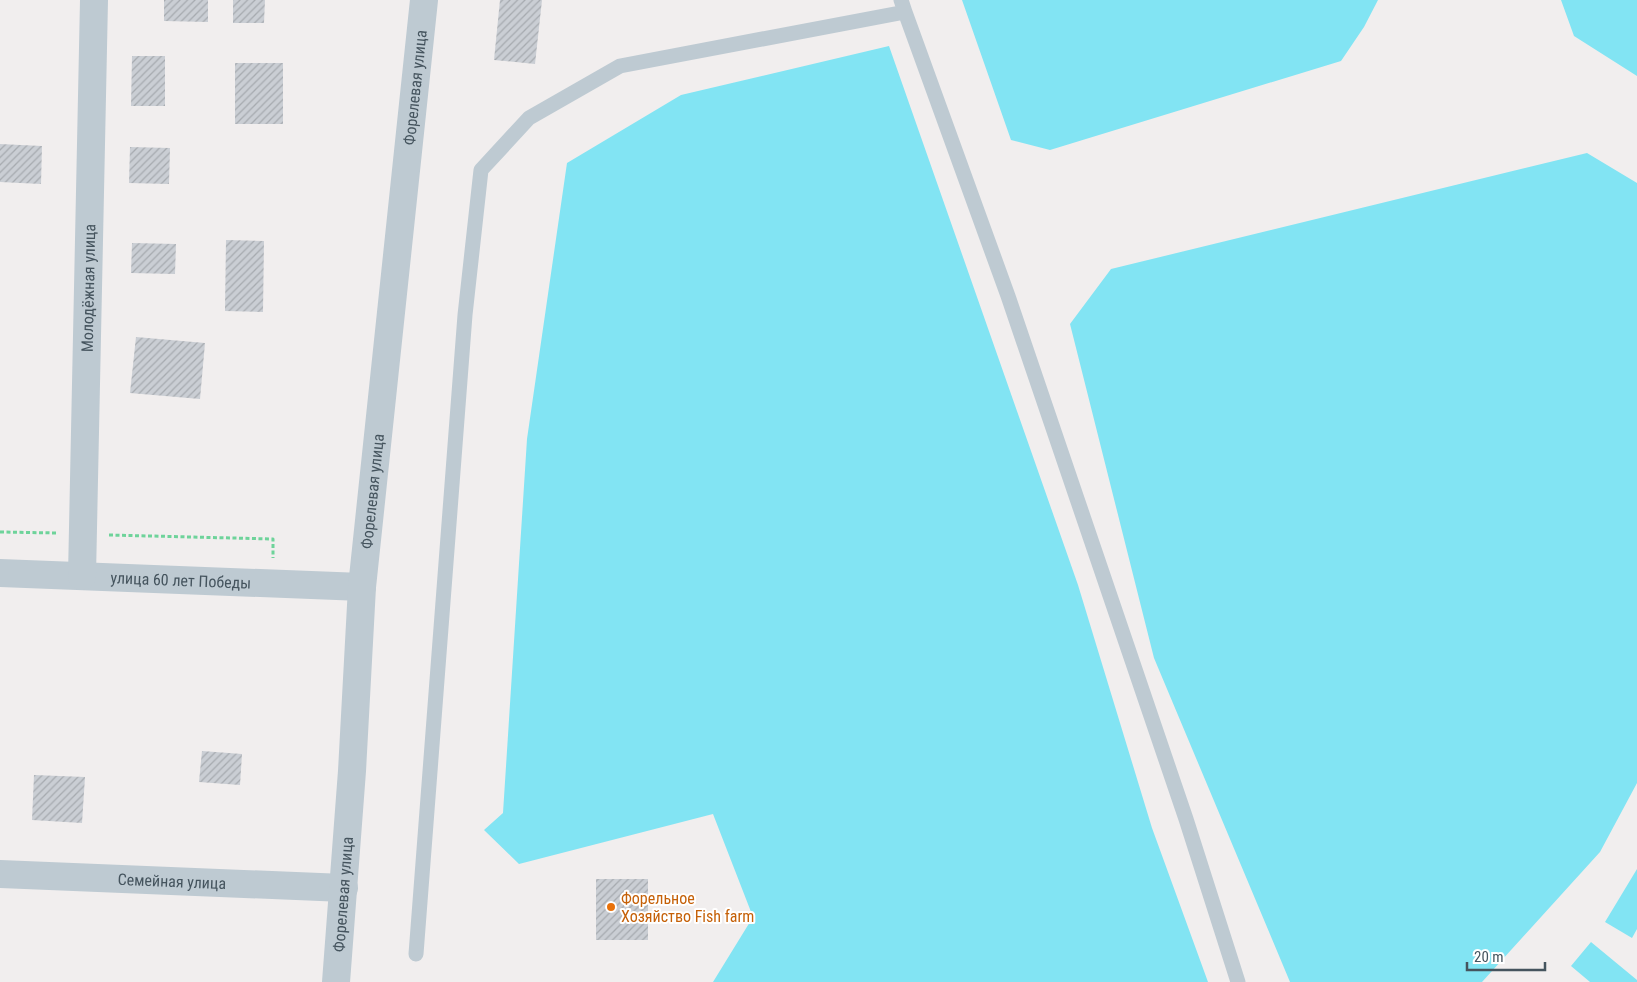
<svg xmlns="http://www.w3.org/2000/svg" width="1637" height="982" font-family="'Roboto Condensed',sans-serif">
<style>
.water{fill:#82e4f3}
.building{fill:url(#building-hatch)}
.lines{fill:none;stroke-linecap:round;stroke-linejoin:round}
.path{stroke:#6ed39a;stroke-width:3;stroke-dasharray:4 2.5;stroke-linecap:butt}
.service{stroke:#becad2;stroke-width:15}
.minor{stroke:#becad2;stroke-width:28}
.food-dot{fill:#e8710a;stroke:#fff;stroke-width:2}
.labels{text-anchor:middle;stroke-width:4;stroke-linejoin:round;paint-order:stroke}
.street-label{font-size:16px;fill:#45545e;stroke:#fff}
.food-label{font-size:16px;fill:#c56008;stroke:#fff;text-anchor:start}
</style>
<defs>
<pattern id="building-hatch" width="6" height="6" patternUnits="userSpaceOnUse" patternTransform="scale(1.25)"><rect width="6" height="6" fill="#caced4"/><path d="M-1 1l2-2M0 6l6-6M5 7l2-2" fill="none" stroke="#a6aaaf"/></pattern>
</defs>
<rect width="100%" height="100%" fill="#f1eeee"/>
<path class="water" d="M962,0H1378L1364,27L1341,61L1050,150L1011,140Z
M1561,0H1637V76L1574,36Z
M889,46L1078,585L1152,828L1208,982H713L753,917L713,814L519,864L484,830L503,813L527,439L567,163L681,95Z
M1587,153L1637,183V783L1600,852L1482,982H1290L1154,658L1070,324L1111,269Z
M1637,869V929L1632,938L1605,922Z
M1591,942L1637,980V982H1590L1571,966Z"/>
<path class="building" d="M164,0H208V22L164,21Z
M233,0H265L264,23H233Z
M500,0H542L535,64L494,60Z
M132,56H165V106H131Z
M235,63H283V124H235Z
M0,144L42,146L41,184L0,182Z
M130,147L170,148L169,184L129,183Z
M226,240L264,241L263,312L225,311Z
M132,243L176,244L175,274L131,273Z
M136,337L205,343L200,399L130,393Z
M202,751L242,754L240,785L199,782Z
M34,775L85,777L82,823L32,820Z
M596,879H648V940H596Z"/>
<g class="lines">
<path class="path" d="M0,532L57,533
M109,535L273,539V558"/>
<path class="service" d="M905,12L1008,296L1186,819L1238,982
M416,954L465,315L481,170L529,118L620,66L905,12L901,0"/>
<g class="minor">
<path id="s1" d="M0,573L362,587"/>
<path id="s2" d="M82,576L94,0"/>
<path id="s3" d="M0,874L344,888"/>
<path id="s4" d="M336,982L352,771L362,587L424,0"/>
</g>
</g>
<circle class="food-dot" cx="611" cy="907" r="5"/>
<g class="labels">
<g class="street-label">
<text dy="6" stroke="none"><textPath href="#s4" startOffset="898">Форелевая улица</textPath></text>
<text dy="6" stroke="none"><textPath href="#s2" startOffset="288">Молодёжная улица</textPath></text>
<text dy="6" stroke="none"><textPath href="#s4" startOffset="492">Форелевая улица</textPath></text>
<text dy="6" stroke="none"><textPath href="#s1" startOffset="181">улица 60 лет Победы</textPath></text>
<text dy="6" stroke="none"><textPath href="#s3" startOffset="172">Семейная улица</textPath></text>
<text dy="6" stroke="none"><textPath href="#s4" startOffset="88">Форелевая улица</textPath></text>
</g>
<g class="food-label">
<text x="621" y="904">Форельное<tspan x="621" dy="18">Хозяйство Fish farm</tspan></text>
</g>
</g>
<path d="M1467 962v8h78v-8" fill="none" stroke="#45545e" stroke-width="2.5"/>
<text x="1474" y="962" font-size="15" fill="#45545e" stroke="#ffffff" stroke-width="4" paint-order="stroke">20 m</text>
</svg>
